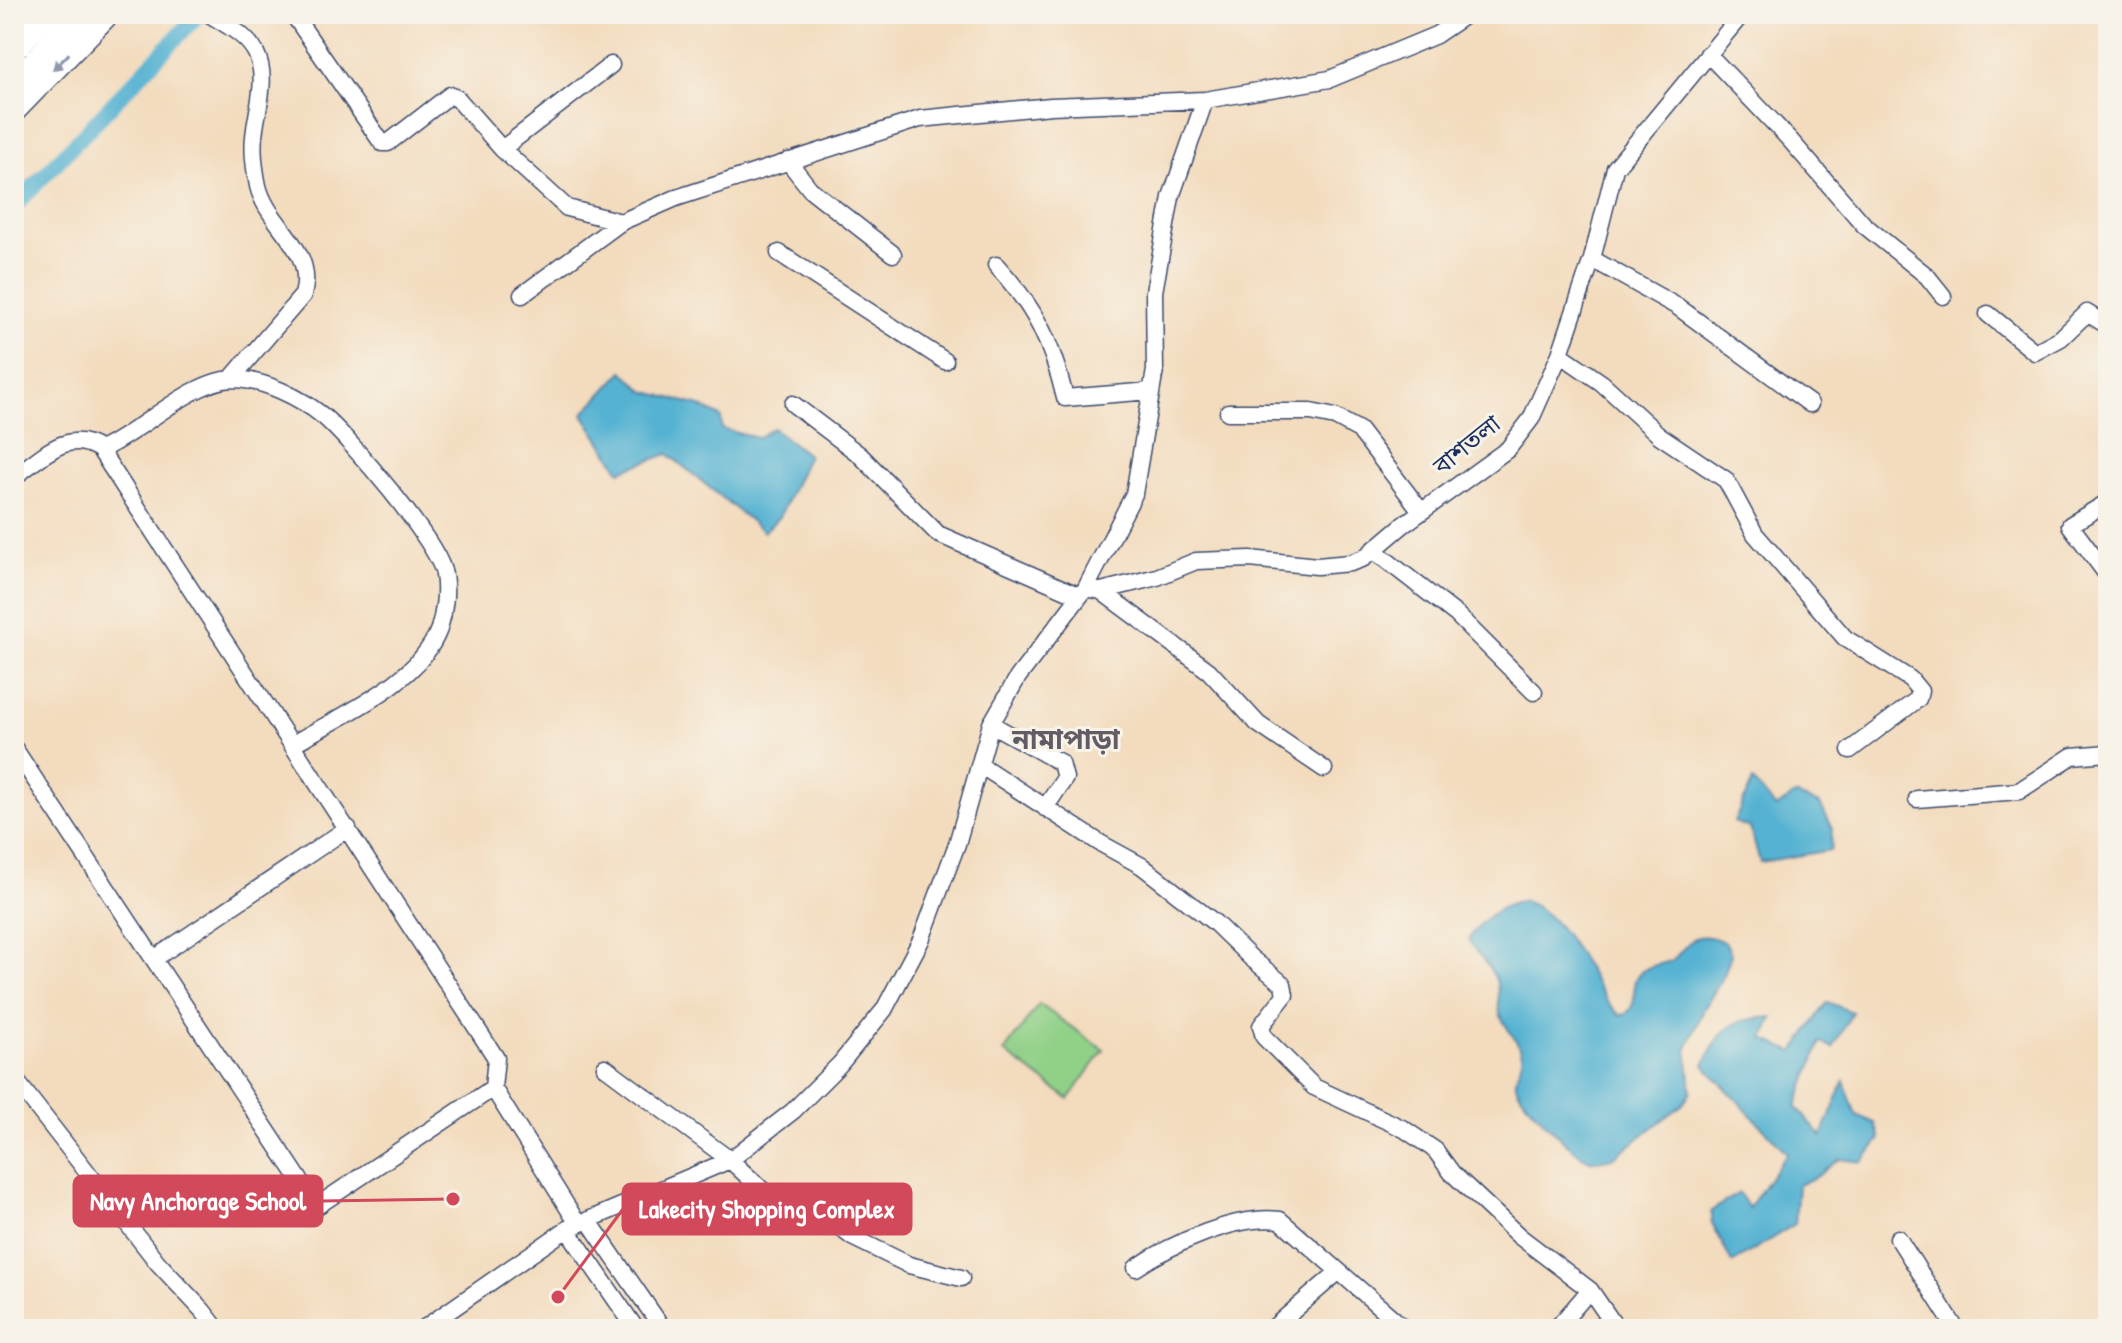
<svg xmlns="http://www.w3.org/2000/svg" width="2122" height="1343" font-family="'Patrick Hand','Noto Sans Bengali',sans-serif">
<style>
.green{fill:#90d087;stroke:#568072;stroke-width:2}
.water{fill:#54b2d2;stroke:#387098;stroke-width:2}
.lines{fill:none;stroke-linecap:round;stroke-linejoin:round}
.canal{stroke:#54b2d2;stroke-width:16}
.minor-casing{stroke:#3b496c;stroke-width:19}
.major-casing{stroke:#3b496c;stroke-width:25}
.highway-casing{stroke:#3b496c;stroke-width:27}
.minor{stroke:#fff;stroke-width:16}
.major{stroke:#fff;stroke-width:22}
.highway{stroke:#fff;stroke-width:24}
.oneway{fill:#8d97ae}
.labels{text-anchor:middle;stroke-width:6;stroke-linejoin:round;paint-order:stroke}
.street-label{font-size:24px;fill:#1b2f5e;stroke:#f7f3e8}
.quarter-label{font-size:28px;font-weight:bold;fill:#625c67;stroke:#f7f3e8}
.leader{fill:none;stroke:#d1495b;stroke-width:3}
.callout-dot{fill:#d1495b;stroke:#f7f3e8;stroke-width:3}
.callout{fill:#d1495b;stroke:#d1495b;stroke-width:3}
.callout-label{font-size:26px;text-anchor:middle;font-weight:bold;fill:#fff}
</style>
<rect width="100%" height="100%" fill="#f7f3e8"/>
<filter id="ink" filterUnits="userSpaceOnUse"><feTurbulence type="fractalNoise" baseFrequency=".0125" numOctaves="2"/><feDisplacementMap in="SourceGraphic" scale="16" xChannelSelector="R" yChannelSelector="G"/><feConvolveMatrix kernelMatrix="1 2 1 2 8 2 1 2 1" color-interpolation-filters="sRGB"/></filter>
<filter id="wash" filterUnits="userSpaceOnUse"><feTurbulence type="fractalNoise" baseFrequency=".006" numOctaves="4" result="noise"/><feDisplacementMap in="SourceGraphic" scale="32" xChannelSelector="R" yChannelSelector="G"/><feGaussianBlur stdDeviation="1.8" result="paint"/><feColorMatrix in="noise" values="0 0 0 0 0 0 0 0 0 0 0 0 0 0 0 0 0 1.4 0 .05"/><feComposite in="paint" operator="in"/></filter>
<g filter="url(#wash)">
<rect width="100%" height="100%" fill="#f3dbbd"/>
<path class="green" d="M1039,1004L1104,1050L1069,1099L1004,1052Z"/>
<path class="water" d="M623,371L644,391L697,405L721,417L722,429L758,438L773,428L808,455L780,516L764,532L668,454L620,471L583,414Z
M1753,781L1776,808L1795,795L1820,804L1832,828L1831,850L1760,862L1750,828L1734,822Z
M1523,901C1555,910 1577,952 1594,980C1603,993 1607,1005 1620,1015L1626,1014C1649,992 1610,973 1672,961C1691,941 1696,928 1726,943L1731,954L1724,975L1704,1009L1687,1048L1691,1091L1683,1104L1613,1158C1605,1159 1596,1163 1588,1159C1573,1153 1519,1099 1516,1084C1514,1073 1524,1065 1522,1054C1519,1040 1506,1030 1501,1016C1496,1004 1500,992 1496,980C1491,964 1474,955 1469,939C1481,919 1500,905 1523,901Z
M1827,1002L1852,1012L1833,1048L1821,1042L1796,1107L1822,1136L1844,1081L1856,1115L1875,1123L1880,1139L1862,1162L1840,1159L1818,1176L1798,1185L1795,1224L1732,1263L1711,1221V1211L1739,1193L1749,1208L1787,1153L1704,1065C1723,1026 1729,1020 1773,1017L1764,1039L1794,1052Z"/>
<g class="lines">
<path class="canal" d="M14,207L199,14"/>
</g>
</g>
<g filter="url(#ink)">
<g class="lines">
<defs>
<path id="minor" d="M209,14C225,24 247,35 256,53C269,79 256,111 254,137C252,153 255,171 258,186C268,227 316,248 303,295L231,379
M293,14L382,143H388L450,95L458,99L502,149L567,208L621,222
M1708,54L1790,140L1864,225L1927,276L1943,296
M502,149L611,65
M788,161L810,189L893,254
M779,253L945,361
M1592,259L1678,307L1810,404
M996,265C1035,307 1052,343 1065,398L1151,391
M522,295L621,222L676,198L920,119L1051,106L1205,100
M1988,314L2035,352L2061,338L2087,313L2108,326
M1560,354L1602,383L1659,435L1726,480L1755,534L1845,638L1910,679L1920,691L1918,699L1850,750
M793,404L860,455L938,534L1080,596
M1228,412H1311L1335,417L1359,430L1421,511
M100,450C139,433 193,379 234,379C265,380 299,397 323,416C349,438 440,544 444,575C447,591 444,613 439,629C420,682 340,716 293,744
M14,477C41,458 68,427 100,450L496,1058L493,1088
M2108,502L2070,525L2108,576
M1373,550L1457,615L1534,692
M1086,588L1101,591L1157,577L1196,561L1250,559L1317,566L1350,563L1364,558L1403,525L1508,449L1531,419L1560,354L1592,259L1615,168L1742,14
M1101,591L1209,671L1258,724L1324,769
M991,724L1061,763L1065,778L1045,808
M14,748L317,1206L493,1088L578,1224
M980,765L1100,843L1142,866L1215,923L1251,958L1283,984L1285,995L1261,1026L1264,1037L1314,1087L1404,1129L1435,1150L1452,1173L1519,1236L1590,1290L1617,1329
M1917,799L2019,791L2072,756L2108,753
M154,959L348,828
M605,1067L730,1160L770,1197L808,1218L834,1223L852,1237L909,1265L961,1278
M14,1078L158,1263L203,1311L217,1329
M588,1220L663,1329
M567,1229L636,1329
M1898,1238L1956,1329
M1136,1268C1171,1244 1237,1214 1280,1220L1405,1329
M14,1317L22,1329
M423,1329L567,1229L730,1160L793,1111L840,1064L884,1010L921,940L957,844L991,724L1018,677L1086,588L1134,494L1155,370L1154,292L1171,197L1205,100L1330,79L1436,35L1467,14
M1272,1329L1338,1272
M1556,1329L1590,1290"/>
<path id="major" d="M14,83L78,14
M14,111L108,14"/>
<path id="highway" d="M14,49L48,14"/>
</defs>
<use href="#minor" class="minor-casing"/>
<use href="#major" class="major-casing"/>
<use href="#highway" class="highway-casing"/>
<use href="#minor" class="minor"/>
<use href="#major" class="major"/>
<use href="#highway" class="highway"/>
</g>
<defs><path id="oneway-solid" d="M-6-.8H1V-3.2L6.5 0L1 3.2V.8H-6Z" transform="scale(2)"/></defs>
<use class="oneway" href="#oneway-solid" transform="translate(61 62) rotate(134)"/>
</g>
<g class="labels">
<g class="street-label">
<text transform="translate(1467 445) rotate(-39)" y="8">বাশতলা</text>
</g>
<g class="quarter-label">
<text x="1066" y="749">নামাপাড়া</text>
</g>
</g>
<path class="leader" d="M453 1199L322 1201M558 1297L623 1209"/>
<g class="callout-dot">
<circle cx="453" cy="1199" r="8"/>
<circle cx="558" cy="1297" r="8"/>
</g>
<g class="callout">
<rect x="74" y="1176" width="248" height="50" rx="8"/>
<rect x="623" y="1184" width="288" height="50" rx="8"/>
</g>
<g class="callout-label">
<text x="198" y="1210">Navy Anchorage School</text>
<text x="767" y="1218">Lakecity Shopping Complex</text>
</g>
<rect width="2122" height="1343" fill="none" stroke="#f7f3e8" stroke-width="48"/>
</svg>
